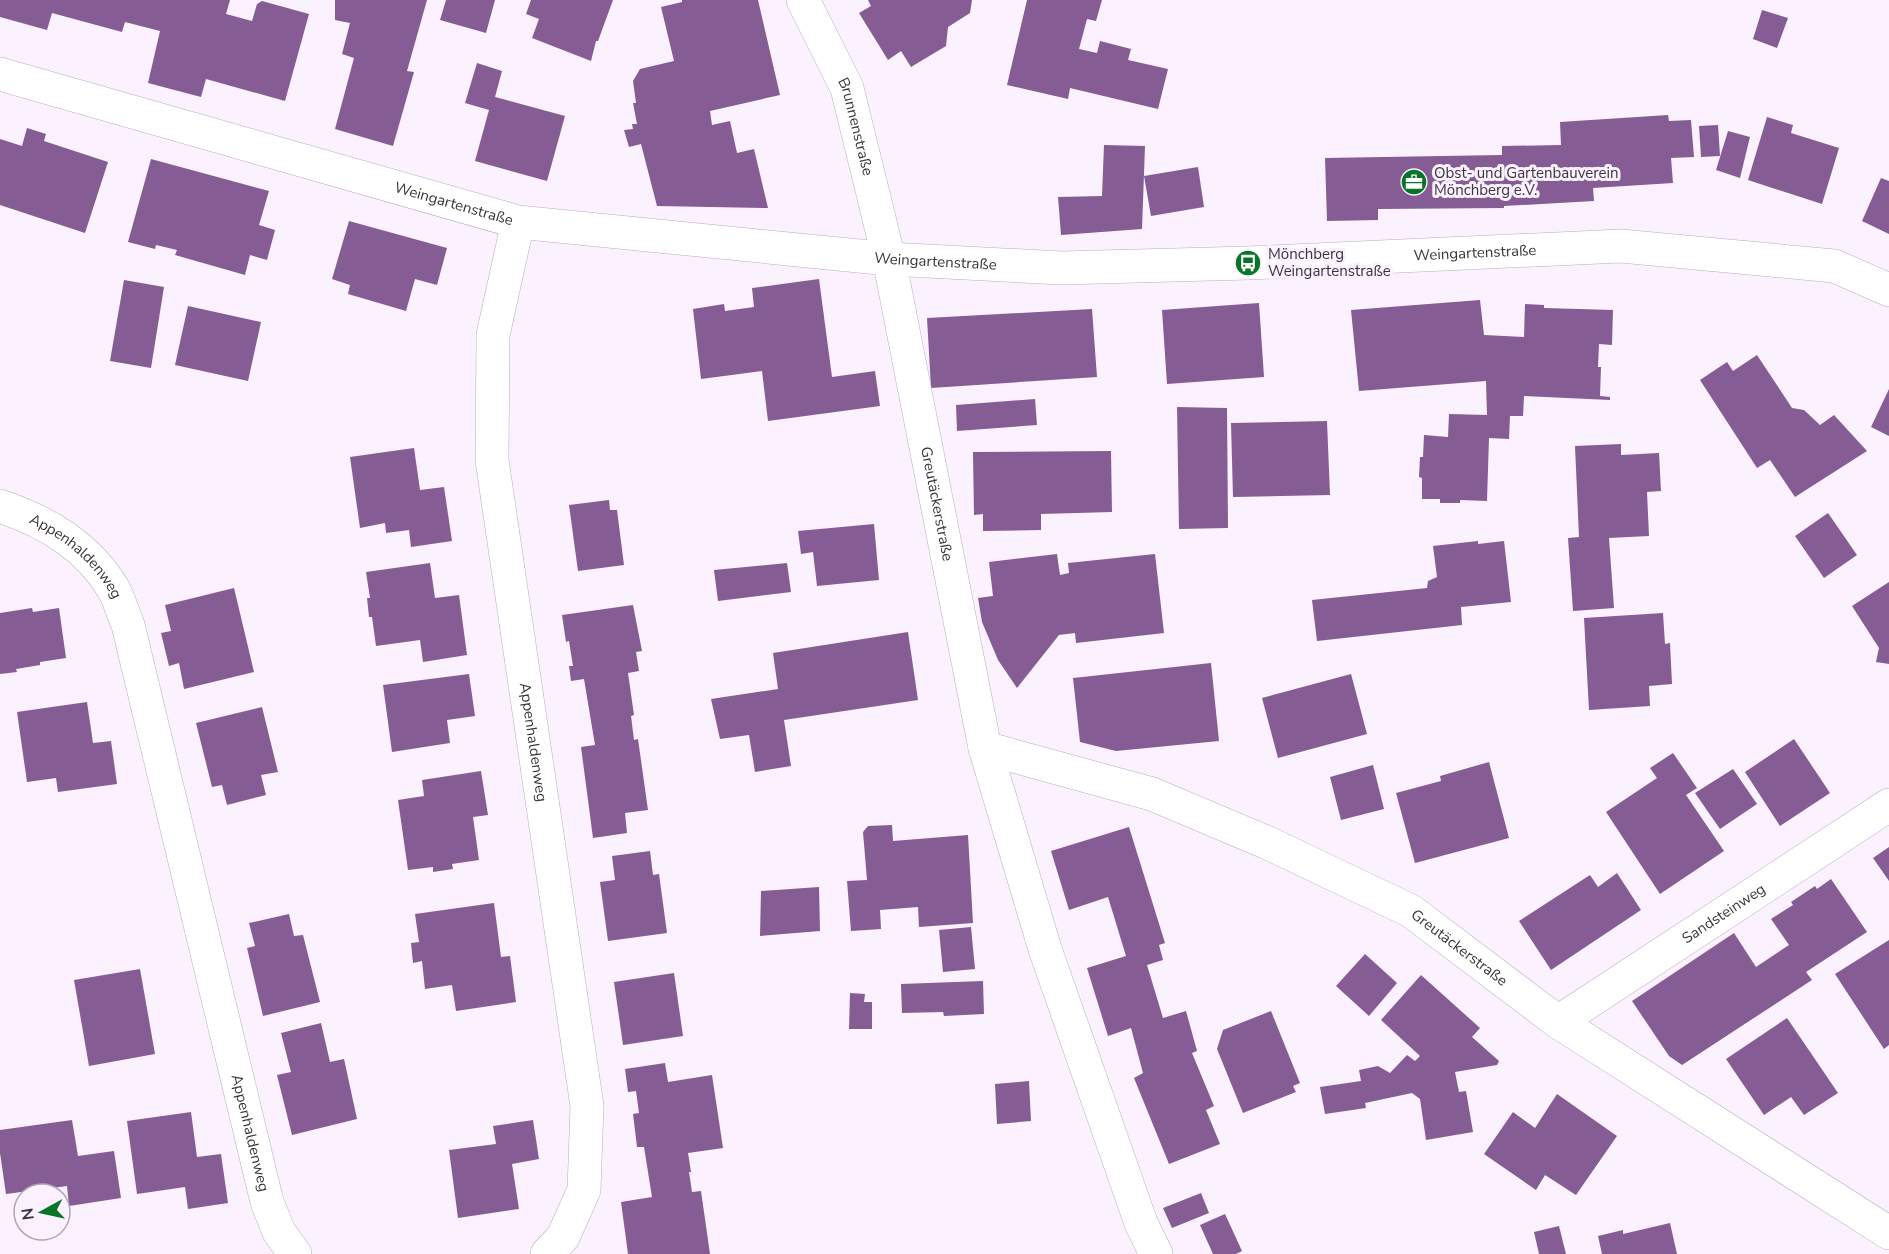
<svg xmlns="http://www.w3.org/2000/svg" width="1889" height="1254" font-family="'Nunito Sans',sans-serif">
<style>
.building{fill:#865c94}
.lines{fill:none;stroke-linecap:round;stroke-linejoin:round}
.street-casing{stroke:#b8adbd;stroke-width:34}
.street{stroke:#fff;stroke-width:33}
.labels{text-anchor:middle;stroke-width:6;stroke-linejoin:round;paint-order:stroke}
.street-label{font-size:15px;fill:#3a353b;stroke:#fbf1ff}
.poi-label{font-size:15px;fill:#3a353b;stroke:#fbf1ff;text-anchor:start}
</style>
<rect width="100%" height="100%" fill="#fbf1ff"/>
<path class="building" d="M0,0H230L226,14L252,21L257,4L262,1L309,14L285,101L206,79L201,97L148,83L160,31L125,22L122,32L52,13L47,30L0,17Z
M335,0H427L407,71L414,72L393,146L335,129L354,58L342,54L350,23L335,20Z
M446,0H495L486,33L440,20Z
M531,0H613L598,41H596L591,61L532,38L539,19L526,14Z
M682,0H758L780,95L710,111L712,125L730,121L737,153L754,149L768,208L657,206L641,144L629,147L624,130L633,129L632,124H637L633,103H636L633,81L640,69L674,61L661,7L682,2Z
M868,0H972L970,13L948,27L946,46L911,67L901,51L888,60L859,13L871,6Z
M1027,0H1102L1096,21L1087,19L1079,49L1097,53L1100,41L1131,49L1128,60L1168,69L1158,109L1070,88L1068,99L1007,85Z
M1762,10L1788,18L1777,48L1753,39Z
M477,63L502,71L495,97L565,116L547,181L475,161L489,110L465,103Z
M1668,115L1669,121L1691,120L1694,157L1671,158L1673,183L1593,188L1594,201L1504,206V208L1378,209V220L1327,221L1325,158L1502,155V146L1561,145L1560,122Z
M1767,117L1793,125L1791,133L1839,148L1822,204L1748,180Z
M1718,125L1720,156L1701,157L1699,126Z
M27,128L46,134L44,141L108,162L85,233L0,205V139L22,146Z
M1728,131L1750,137L1740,178L1716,170Z
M1104,145L1145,146L1142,229L1061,235L1058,197L1102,196Z
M151,159L269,191L259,225L275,230L267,260L250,255L245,275L175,255L177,250L156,245L155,249L128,242Z
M1198,167L1204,207L1151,216L1144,176Z
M1881,178L1889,181V234L1862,221Z
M349,221L447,248L437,285L415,279L406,311L348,294L350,285L332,279Z
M819,279L832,377L875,371L880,406L768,421L762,371L701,379L693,309L724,304L725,311L754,307L752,288Z
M124,280L164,287L151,368L110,361Z
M1480,300L1484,335L1524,337L1525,304L1544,305V308L1613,310L1612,345L1599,344L1598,367H1601L1600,396L1610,397V400L1524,396L1523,416H1510L1509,439L1489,438L1487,501L1460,500V503H1440V499H1422V478L1419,477L1420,457H1423L1424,435L1448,437L1449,414L1487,415L1486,381L1359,391L1351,310Z
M1259,303L1264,377L1167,384L1162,310Z
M188,306L261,322L248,381L175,365Z
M1092,309L1097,377L931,388L927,318Z
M1757,355L1792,408L1804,410L1820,425L1834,415L1867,451L1795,497L1770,460L1757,468L1700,380L1727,362L1733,371Z
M1889,389V436L1871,427Z
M1035,399L1037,425L957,431L956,405Z
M1177,407L1227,408L1228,528L1179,529Z
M1327,421L1330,495L1233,497L1231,423Z
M1621,444V455L1659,453L1661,491L1647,492L1649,536L1609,538L1614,608L1573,611L1568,538L1579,537L1575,446Z
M414,448L420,490L444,487L452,541L411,547L409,530L386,533L385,523L360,528L350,457Z
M1111,451L1112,512L1041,514V530L983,531V514L974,515L973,452Z
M609,500L610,510H617L624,565L578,571L569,505Z
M1828,513L1857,555L1824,578L1795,536Z
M874,524L879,580L817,586L813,552L801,554L798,531Z
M1478,541V544L1504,541L1511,602L1461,607L1462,625L1317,641L1312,600L1427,588L1428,581L1437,577L1433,546Z
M1057,554L1060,575L1069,573L1068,563L1155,554L1164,633L1076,643L1075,633L1059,635L1017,688L998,660L982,622L978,598L993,596L989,562Z
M430,563L435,598L459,595L467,655L423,662L420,640L376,646L372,617H369L367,598H370L366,572Z
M787,563L791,592L718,601L714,570Z
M1889,582V664L1876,662L1879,648L1852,606Z
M234,588L254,672L184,689L179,663L169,666L161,633L171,631L165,605Z
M633,605L642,651L636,652L639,671L628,673L634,715L631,716L634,740L638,739L648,810L625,813L627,833L593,838L581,747L595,745L584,679L571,681L569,666H573L569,641L566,642L562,615Z
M32,608L33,612L59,608L66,658L40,662V665L16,669L17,672L0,674V613Z
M1663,613L1665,644L1670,643L1672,684L1649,686L1650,706L1589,710L1584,618Z
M908,632L918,700L784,720L791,766L755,772L749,735L720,739L711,699L778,689L773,653Z
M1211,663L1219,741L1116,751L1080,742L1073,678Z
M469,674L475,716L447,720L450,743L392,752L383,685Z
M1351,674L1367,734L1278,758L1262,698Z
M87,702L93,743L111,741L117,784L58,792L56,778L27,782L17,712Z
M262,707L278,772L261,775L266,795L227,805L222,785L212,787L196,723Z
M1794,739L1830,793L1780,826L1745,772Z
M1673,753L1697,788L1686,795L1724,851L1660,894L1606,812L1657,778L1650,768Z
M1489,762L1509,838L1415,863L1396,793L1441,781L1440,776Z
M1373,765L1384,809L1341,820L1330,777Z
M1733,769L1757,804L1720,829L1695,793Z
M481,771L488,815L473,817L479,860L452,864L453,869L433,872V867L408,870L398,800L424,796L422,780Z
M892,825L893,841L968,835L973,923L919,927L918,907L880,910L881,929L851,931L847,881L867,880L863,832L868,826Z
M1129,827L1165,943L1159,945L1163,960L1147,965L1163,1018L1186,1011L1197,1051L1192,1053L1214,1106L1206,1110L1220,1144L1169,1164L1134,1078L1143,1073L1131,1028L1108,1036L1087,968L1126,956L1108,897L1069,910L1051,851Z
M1889,847V881L1873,858Z
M650,851L653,875L659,874L667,933L608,941L600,882L615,880L612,856Z
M1617,873L1641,910L1551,970L1519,921L1590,875L1598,887Z
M1831,879L1867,932L1806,972L1812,980L1682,1065L1669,1056L1632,1001L1734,933L1756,967L1789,945L1771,919L1793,905L1791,902L1815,886L1817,889Z
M819,887L820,931L760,936L761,891Z
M494,903L501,957L510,956L516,1002L456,1011L452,985L425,989L422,961L413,963L411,943L419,942L415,914Z
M289,914L294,936L303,935L320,1002L263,1016L247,948L255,946L249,923Z
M971,927L975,969L943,972L939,930Z
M1889,940V1045L1884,1049L1835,974Z
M1365,954L1397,983L1369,1016L1336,986Z
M140,969L155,1054L89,1066L74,980Z
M674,973L683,1036L623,1045L614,982Z
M1421,975L1480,1028L1472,1037L1499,1061L1497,1065L1455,1072L1459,1092L1466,1091L1473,1132L1426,1140L1420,1099L1412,1093L1365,1103L1366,1108L1325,1114L1320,1087L1361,1081L1359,1070L1378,1066L1390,1073L1407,1055L1415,1061L1420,1056L1381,1020Z
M983,981L984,1014L944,1016L943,1012L902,1013L901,984Z
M850,993L865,994L864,1002H872V1029H849Z
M1271,1011L1300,1083L1293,1086L1296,1092L1243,1113L1217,1049L1223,1030Z
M1787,1018L1838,1093L1804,1115L1791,1097L1764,1115L1726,1059Z
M321,1023L330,1062L344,1059L357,1119L292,1135L277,1075L291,1072L281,1033Z
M665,1063L668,1082L712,1075L723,1148L688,1153L691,1172H689L692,1192L701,1191L710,1254H628L621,1202L652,1197L644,1147H637L633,1114L639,1113L636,1091L628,1092L625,1069Z
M1029,1081L1031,1121L997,1124L995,1084Z
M1557,1094L1617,1136L1576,1195L1545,1175L1536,1190L1484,1154L1513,1112L1535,1128Z
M191,1112L197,1157L221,1154L228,1203L188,1209L185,1187L137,1194L127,1121Z
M72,1120L78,1156L114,1151L121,1198L69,1206L67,1186L6,1194L0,1153V1130Z
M533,1120L539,1159L512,1164L519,1209L458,1218L449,1150L496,1144L493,1126Z
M1201,1193L1209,1213L1172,1228L1163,1208Z
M1225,1214L1242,1251L1236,1254H1213L1200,1225Z
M1670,1223L1677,1254H1602L1598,1236L1623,1230V1234Z
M1559,1226L1566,1254H1539L1534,1232Z"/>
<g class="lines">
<defs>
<g id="street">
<path id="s1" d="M803,0L847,88L889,259L985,748L1045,949L1141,1223L1156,1254"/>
<path id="s2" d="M0,74L518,222L889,259L1062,268L1248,263L1621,246L1834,266L1889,290"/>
<path id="s3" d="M518,222L493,335L492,460L587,1106L584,1190L563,1237L547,1254"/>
<path id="s4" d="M0,506C47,522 88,546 114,590C120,601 123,614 128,625L267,1202L279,1232L295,1254"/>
<path id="s5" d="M985,748L1152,794L1268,843L1411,911L1558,1022L1889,1233"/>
<path id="s6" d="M1558,1022L1889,805"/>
</g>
</defs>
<use href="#street" class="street-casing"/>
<use href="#street" class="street"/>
</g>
<defs>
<symbol id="office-disc" viewBox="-11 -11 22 22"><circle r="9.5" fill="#077427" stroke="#fbf1ff"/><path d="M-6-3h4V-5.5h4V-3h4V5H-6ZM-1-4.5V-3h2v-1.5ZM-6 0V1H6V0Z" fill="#fff"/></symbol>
<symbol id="bus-disc" viewBox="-11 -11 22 22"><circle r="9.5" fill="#077427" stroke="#fbf1ff"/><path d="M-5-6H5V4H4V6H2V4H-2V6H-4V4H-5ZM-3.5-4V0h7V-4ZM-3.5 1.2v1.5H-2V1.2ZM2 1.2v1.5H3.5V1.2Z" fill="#fff"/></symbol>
</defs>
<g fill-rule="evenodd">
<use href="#office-disc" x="1399" y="167" width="30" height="30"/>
<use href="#bus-disc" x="1233" y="248" width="30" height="30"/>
</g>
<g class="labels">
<g class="street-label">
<text dy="5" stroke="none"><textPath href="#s1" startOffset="138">Brunnenstraße</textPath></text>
<text dy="5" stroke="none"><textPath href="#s2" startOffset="472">Weingartenstraße</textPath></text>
<text dy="5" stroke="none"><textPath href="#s2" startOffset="1498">Weingartenstraße</textPath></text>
<text dy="5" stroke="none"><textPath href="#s2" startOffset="958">Weingartenstraße</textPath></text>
<text dy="5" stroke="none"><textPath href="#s1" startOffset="524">Greutäckerstraße</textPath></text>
<text dy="5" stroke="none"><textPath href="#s4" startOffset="93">Appenhaldenweg</textPath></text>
<text dy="5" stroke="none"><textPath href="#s3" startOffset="526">Appenhaldenweg</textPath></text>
<text dy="5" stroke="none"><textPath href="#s6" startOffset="198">Sandsteinweg</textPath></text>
<text dy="5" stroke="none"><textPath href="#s5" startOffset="518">Greutäckerstraße</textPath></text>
<text dy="5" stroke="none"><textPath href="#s4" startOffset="705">Appenhaldenweg</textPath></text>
</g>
<g class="poi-label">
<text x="1434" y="178">Obst- und Gartenbauverein<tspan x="1434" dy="17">Mönchberg e.V.</tspan></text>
<text x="1268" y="259">Mönchberg<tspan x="1268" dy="17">Weingartenstraße</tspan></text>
</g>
</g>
<g transform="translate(42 1212) rotate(262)"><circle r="28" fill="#fbf1ff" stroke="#aea6b1" stroke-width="1.5"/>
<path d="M0-4.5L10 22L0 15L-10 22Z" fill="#077427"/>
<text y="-9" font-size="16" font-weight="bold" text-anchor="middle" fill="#3a353b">N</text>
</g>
</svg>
